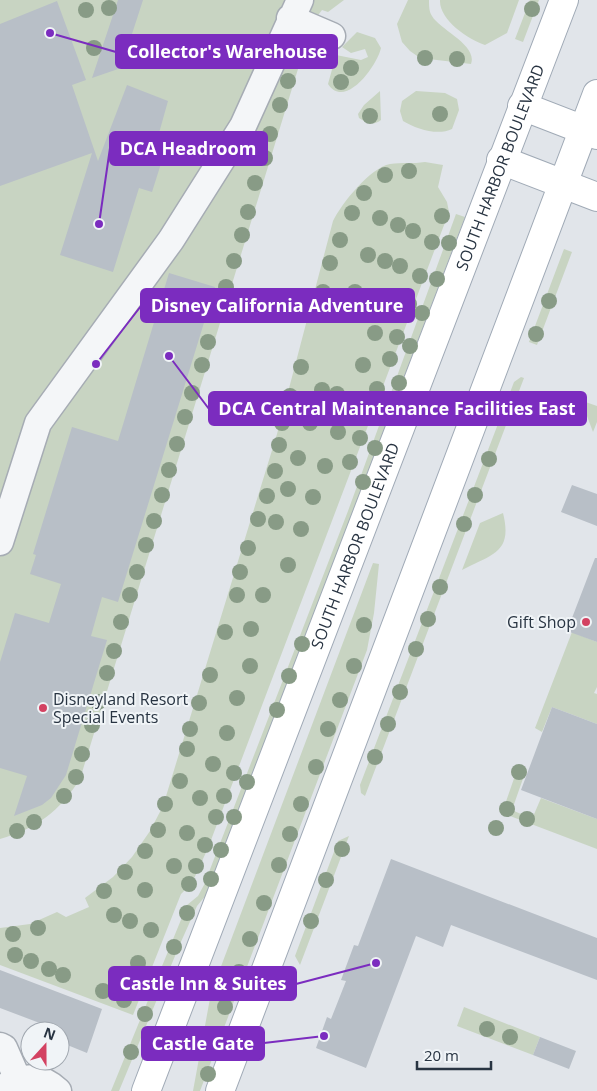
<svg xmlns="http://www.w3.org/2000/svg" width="597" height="1091" font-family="'Open Sans',sans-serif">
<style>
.green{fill:#c8d4c2}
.building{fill:#b8bfc7}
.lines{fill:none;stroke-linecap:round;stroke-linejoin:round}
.minor-casing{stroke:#a6acb4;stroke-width:29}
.major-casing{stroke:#a0aab6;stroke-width:30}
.minor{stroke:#f4f6f8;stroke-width:26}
.major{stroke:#fff;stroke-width:28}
.tree{fill:#889b86}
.poi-dot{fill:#d34262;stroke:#f0f4f7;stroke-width:2}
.labels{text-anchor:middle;stroke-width:4;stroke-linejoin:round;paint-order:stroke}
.street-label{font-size:16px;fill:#283442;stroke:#f0f4f7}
.poi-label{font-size:16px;fill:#283442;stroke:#f0f4f7;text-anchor:end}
.leader{fill:none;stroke:#7b2cbf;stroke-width:2}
.callout-dot{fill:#7b2cbf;stroke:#f0f4f7;stroke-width:2}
.callout{fill:#7b2cbf;stroke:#7b2cbf;stroke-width:2}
.callout-label{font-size:18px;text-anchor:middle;font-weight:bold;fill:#fff}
</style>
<rect width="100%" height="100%" fill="#e1e5ea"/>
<path class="green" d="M0,0H344L328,12L322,10L294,47L300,50L302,56L80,779C60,811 36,829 0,839Z
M408,0H429C429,5 429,12 432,16C440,30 478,45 471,64L420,58L410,51L402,42L397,24Z
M440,0H519L507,33L485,45C468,39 439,20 440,0Z
M530,0H539L523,42L515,39Z
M357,32L375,38L381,48C377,66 345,110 328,84L336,55L361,60L368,57L365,49L351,53L342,47Z
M380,91L381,120C374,126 366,123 359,118L358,114L364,105Z
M416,91L445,93L457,99L459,110L452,129C438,136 416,129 403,121L400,111L402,101Z
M425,162L443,165L438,187L447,202L449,212L208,848L192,883L181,894L133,1015L0,965V928L30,924L57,912L66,917L89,907L85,898L113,877L132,857L150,831L163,806L277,434L333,221C342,203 370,168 390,164C402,162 413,164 425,162Z
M456,214L465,217L207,894L197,906L180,944L119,1091H111L187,905L198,896L204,885L348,511Z
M564,249L572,252L537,345L529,342Z
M521,377L524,378L365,796L361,793L360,785L514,382Z
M574,398L597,406V422L593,432L587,416L576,420L569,399Z
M503,513C513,553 492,554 462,570L480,523Z
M373,563L379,564L374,613L367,650L200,1091H193L211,993Z
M572,632L597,642V687L594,693L597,694V724L552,707L542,732L535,728Z
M518,767L526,770L512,810L532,819L541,798L597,819V849L502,813Z
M349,836L300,965L295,956L338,841Z
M464,1007L540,1037L533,1055L457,1026Z"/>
<path class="building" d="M118,0H143L121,68L92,78Z
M57,1L86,80L72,85L98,161L127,85L168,101L154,151L164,154L152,192L139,188L113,272L60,255L92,153L0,186V24Z
M169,273L215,287L118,602L102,597L91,636L107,640L66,775L51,798L42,805L14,816L27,776L0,768V662L15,613L49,623L61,584L30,574L36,555L33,554L72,427L118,441Z
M572,485L597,494V526L561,512Z
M595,558H597V642L567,631Z
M552,707L597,724V819L521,790Z
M391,859L597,938V980L451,925L443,947L416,936L366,1068L316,1048L327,1017L331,1019L346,981L341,980L354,945L358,946Z
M0,970L102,1009L87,1053L60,1042V1031H43L45,1025L0,1008Z
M540,1037L576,1051L569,1069L533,1055Z"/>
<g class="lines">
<defs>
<path id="minor" d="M290,18L332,36
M0,542L38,423L171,240L243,126L300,0
M0,1046L4,1048L18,1080
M9,1084C29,1075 41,1076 58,1091"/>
<g id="major">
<path d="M522,106L597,135"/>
<path d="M501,160L597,197"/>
<path id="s1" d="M146,1091L564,0"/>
<path d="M220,1091L597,94"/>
</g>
</defs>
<use href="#minor" class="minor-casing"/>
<use href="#major" class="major-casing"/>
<use href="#minor" class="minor"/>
<use href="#major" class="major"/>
</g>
<g class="tree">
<circle cx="109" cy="8" r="8"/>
<circle cx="532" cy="9" r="8"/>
<circle cx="86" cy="10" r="8"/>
<circle cx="94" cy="48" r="8"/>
<circle cx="425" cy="58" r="8"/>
<circle cx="457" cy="59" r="8"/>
<circle cx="351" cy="68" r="8"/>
<circle cx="288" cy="81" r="8"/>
<circle cx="341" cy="82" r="8"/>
<circle cx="280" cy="105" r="8"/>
<circle cx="440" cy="114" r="8"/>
<circle cx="370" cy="116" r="8"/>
<circle cx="270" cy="134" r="8"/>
<circle cx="265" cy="158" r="8"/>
<circle cx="409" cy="171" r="8"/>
<circle cx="385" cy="175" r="8"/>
<circle cx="255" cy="183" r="8"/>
<circle cx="364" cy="193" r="8"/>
<circle cx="248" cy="212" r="8"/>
<circle cx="352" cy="213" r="8"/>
<circle cx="442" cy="216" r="8"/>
<circle cx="380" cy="218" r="8"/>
<circle cx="398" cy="225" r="8"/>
<circle cx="413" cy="231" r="8"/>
<circle cx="242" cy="235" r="8"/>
<circle cx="340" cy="240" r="8"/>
<circle cx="432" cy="242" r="8"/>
<circle cx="449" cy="243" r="8"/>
<circle cx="368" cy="255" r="8"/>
<circle cx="234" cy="261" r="8"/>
<circle cx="385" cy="261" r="8"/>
<circle cx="330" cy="263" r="8"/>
<circle cx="400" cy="266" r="8"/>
<circle cx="420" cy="276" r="8"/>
<circle cx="437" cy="279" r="8"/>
<circle cx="226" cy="287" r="8"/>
<circle cx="323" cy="292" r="8"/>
<circle cx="355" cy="292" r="8"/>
<circle cx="549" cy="301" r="8"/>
<circle cx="409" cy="304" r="8"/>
<circle cx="422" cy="313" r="8"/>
<circle cx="375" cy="333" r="8"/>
<circle cx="536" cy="334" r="8"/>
<circle cx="397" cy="337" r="8"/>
<circle cx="208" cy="342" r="8"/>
<circle cx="410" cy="346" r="8"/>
<circle cx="390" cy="359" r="8"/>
<circle cx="202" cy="365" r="8"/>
<circle cx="363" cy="365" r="8"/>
<circle cx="301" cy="367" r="8"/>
<circle cx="399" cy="383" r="8"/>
<circle cx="377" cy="389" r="8"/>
<circle cx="322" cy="390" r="8"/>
<circle cx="192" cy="393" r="8"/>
<circle cx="337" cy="394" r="8"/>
<circle cx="290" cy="396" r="8"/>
<circle cx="185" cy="417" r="8"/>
<circle cx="282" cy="423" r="8"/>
<circle cx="310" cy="423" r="8"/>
<circle cx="338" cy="432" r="8"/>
<circle cx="360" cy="438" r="8"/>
<circle cx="177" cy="444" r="8"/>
<circle cx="279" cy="445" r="8"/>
<circle cx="375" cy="448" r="8"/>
<circle cx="298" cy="458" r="8"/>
<circle cx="489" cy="459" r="8"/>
<circle cx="350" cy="462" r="8"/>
<circle cx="325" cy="466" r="8"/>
<circle cx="169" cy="470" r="8"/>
<circle cx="275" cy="471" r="8"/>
<circle cx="363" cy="482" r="8"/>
<circle cx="288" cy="489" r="8"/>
<circle cx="162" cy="495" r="8"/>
<circle cx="475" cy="495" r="8"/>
<circle cx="267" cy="496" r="8"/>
<circle cx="313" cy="497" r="8"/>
<circle cx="258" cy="519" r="8"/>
<circle cx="154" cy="521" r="8"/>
<circle cx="276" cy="522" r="8"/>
<circle cx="464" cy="524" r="8"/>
<circle cx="301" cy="529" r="8"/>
<circle cx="146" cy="545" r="8"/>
<circle cx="248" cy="548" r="8"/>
<circle cx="288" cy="565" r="8"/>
<circle cx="137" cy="572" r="8"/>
<circle cx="240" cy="572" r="8"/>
<circle cx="440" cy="587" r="8"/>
<circle cx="130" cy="595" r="8"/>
<circle cx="237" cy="595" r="8"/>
<circle cx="263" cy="595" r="8"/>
<circle cx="428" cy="619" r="8"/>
<circle cx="121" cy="622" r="8"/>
<circle cx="364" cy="625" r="8"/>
<circle cx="251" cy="629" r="8"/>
<circle cx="225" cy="632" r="8"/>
<circle cx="302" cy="644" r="8"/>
<circle cx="416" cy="649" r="8"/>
<circle cx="114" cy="651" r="8"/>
<circle cx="250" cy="666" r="8"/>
<circle cx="354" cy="666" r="8"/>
<circle cx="107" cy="673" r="8"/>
<circle cx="210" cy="675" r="8"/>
<circle cx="289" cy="676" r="8"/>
<circle cx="400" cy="692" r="8"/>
<circle cx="237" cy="698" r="8"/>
<circle cx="340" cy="700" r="8"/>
<circle cx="98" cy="702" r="8"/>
<circle cx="199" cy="703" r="8"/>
<circle cx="277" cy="710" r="8"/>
<circle cx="388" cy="724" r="8"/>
<circle cx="92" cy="725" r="8"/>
<circle cx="190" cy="729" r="8"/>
<circle cx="328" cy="729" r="8"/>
<circle cx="227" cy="733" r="8"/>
<circle cx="187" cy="749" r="8"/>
<circle cx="82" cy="754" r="8"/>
<circle cx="375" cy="757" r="8"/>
<circle cx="213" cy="764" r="8"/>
<circle cx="316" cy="767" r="8"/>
<circle cx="519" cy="772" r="8"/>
<circle cx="234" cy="773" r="8"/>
<circle cx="76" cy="777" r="8"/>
<circle cx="180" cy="781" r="8"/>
<circle cx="247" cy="782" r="8"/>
<circle cx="64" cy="796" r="8"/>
<circle cx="224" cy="796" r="8"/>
<circle cx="200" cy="798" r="8"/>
<circle cx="165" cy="804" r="8"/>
<circle cx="301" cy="804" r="8"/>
<circle cx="507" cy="809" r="8"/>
<circle cx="216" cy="817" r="8"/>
<circle cx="234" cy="817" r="8"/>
<circle cx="527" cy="819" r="8"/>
<circle cx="34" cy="822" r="8"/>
<circle cx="496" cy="828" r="8"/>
<circle cx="158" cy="830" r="8"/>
<circle cx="17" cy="831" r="8"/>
<circle cx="187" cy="833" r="8"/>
<circle cx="290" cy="834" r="8"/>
<circle cx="205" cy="845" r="8"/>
<circle cx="342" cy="849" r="8"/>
<circle cx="221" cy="850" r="8"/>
<circle cx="145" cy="851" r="8"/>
<circle cx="279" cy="865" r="8"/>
<circle cx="174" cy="866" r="8"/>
<circle cx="196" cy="866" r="8"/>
<circle cx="125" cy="872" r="8"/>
<circle cx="211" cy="879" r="8"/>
<circle cx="326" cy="880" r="8"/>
<circle cx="189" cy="884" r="8"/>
<circle cx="145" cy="890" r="8"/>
<circle cx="104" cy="891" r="8"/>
<circle cx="264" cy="903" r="8"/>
<circle cx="187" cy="913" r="8"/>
<circle cx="114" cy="915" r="8"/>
<circle cx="130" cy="921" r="8"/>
<circle cx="311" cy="921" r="8"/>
<circle cx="38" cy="928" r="8"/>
<circle cx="151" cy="930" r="8"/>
<circle cx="13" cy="934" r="8"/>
<circle cx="250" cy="939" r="8"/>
<circle cx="174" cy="947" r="8"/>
<circle cx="15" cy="955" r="8"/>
<circle cx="31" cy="961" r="8"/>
<circle cx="138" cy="963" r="8"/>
<circle cx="49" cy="969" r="8"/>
<circle cx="239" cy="972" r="8"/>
<circle cx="63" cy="975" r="8"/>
<circle cx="103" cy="991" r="8"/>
<circle cx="124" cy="1000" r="8"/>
<circle cx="225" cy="1007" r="8"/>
<circle cx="145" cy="1014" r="8"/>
<circle cx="487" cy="1029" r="8"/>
<circle cx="510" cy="1037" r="8"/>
<circle cx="131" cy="1052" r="8"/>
<circle cx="208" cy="1074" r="8"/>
</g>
<g class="poi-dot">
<circle cx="586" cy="622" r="5"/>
<circle cx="43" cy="708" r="5"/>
</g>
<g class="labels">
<g class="street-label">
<text dy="6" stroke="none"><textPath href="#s1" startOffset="989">SOUTH HARBOR BOULEVARD</textPath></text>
<text dy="6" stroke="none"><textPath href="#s1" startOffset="584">SOUTH HARBOR BOULEVARD</textPath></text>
</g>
<g class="poi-label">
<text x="576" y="628">Gift Shop</text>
<text x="53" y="705" text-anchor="start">Disneyland Resort<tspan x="53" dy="18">Special Events</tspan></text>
</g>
</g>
<path class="leader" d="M50 33L116 52M99 224L110 148M96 364L141 306M169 356L209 409M376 963L296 984M324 1036L264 1043"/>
<g class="callout-dot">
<circle cx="50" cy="33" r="5"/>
<circle cx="99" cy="224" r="5"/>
<circle cx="96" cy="364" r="5"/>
<circle cx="169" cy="356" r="5"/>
<circle cx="376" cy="963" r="5"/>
<circle cx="324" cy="1036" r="5"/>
</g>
<g class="callout">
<rect x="116" y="35" width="221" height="33" rx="5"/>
<rect x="110" y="132" width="157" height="33" rx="5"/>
<rect x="141" y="289" width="273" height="33" rx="5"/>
<rect x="209" y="392" width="377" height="33" rx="5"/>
<rect x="109" y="967" width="187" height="33" rx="5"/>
<rect x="142" y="1027" width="122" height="33" rx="5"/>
</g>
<g class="callout-label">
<text x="227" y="58">Collector's Warehouse</text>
<text x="188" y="155">DCA Headroom</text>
<text x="277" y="312">Disney California Adventure</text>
<text x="397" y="415">DCA Central Maintenance Facilities East</text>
<text x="203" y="990">Castle Inn &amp; Suites</text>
<text x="203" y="1050">Castle Gate</text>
</g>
<g transform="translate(45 1046) rotate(21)"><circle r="24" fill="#f0f4f7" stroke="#a0a7af"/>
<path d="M0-4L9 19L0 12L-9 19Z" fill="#d34262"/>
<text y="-8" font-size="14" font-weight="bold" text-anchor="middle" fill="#283442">N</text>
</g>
<path d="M417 1061v8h74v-8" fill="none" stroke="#283442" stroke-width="2.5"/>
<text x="424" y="1061" font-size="15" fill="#283442" stroke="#f0f4f7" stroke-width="4" paint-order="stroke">20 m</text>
</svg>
